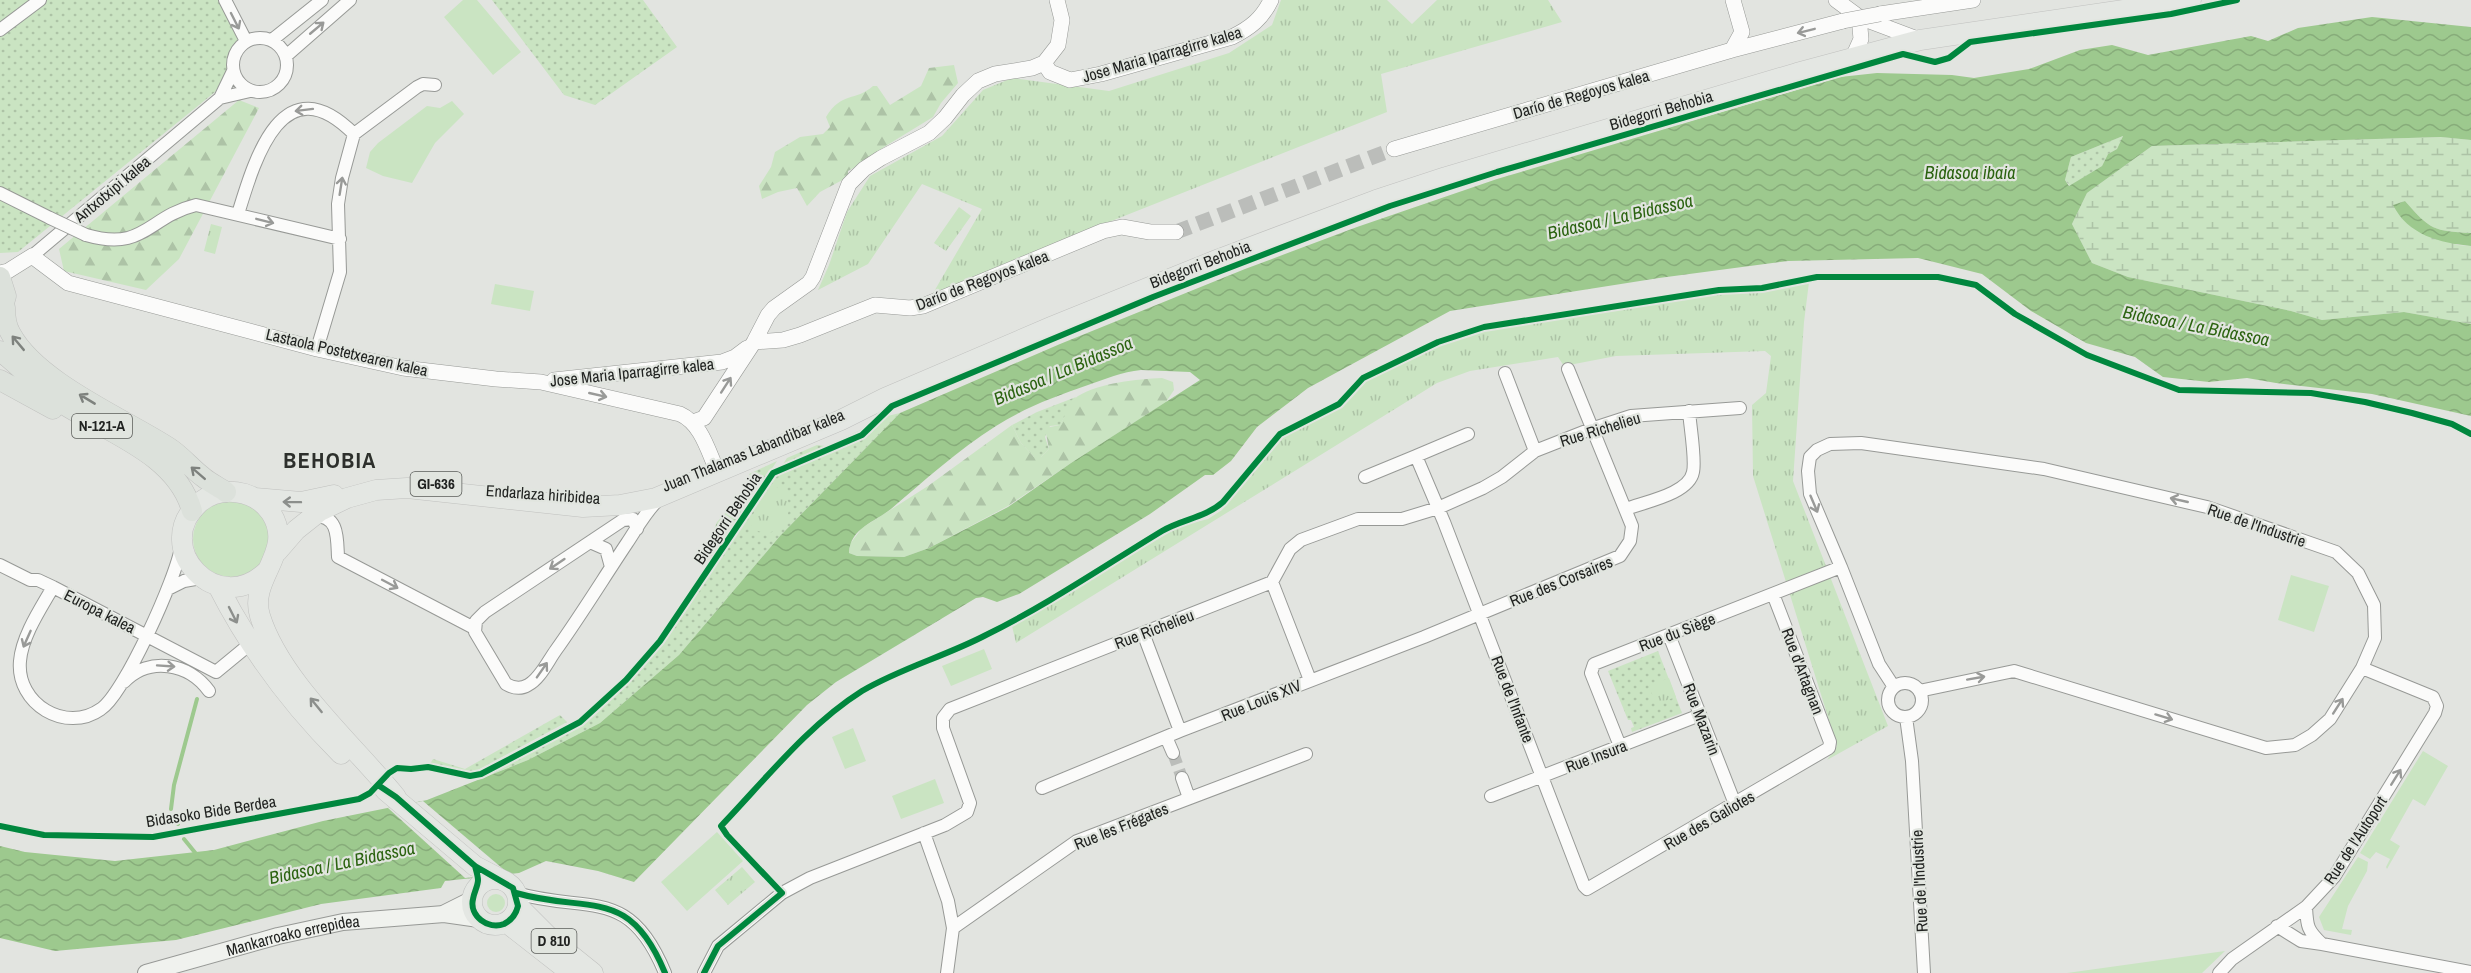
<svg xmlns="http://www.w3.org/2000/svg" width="2471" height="973" font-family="'Archivo Narrow',sans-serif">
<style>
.grass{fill:url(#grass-dots)}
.forest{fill:url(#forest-firs)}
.wetland{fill:url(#wetland-marsh)}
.park{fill:url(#park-tufts)}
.garden{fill:#cae4c2}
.water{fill:url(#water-waves);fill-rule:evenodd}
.pier{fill:#e2e4e0}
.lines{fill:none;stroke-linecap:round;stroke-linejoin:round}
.stream{stroke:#9dc98e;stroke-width:4}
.minor-tunnel{stroke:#bbbdba;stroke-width:12;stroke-dasharray:12 6;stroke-linecap:butt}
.tertiary-tunnel{stroke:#bbbdba;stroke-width:15;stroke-dasharray:15 8;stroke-linecap:butt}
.minor-casing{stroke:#979996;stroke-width:14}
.tertiary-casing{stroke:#979996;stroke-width:16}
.secondary-casing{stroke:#979996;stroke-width:18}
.primary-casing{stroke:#c0c1bf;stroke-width:21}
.trunk-casing{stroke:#c0c1bf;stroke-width:21}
.minor{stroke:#fbfbfa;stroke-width:12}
.tertiary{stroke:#fbfbfa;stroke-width:15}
.secondary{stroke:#f0f2ee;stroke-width:16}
.primary{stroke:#e4e7e3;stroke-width:20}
.trunk{stroke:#dce1db;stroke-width:20}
.minor-bridge-casing{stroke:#979996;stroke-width:14;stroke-linecap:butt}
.tertiary-bridge-casing{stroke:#979996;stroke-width:16;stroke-linecap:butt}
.minor-bridge{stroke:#fbfbfa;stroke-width:12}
.tertiary-bridge{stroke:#fbfbfa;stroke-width:15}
.cycleway-casing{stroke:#e1e5df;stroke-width:10}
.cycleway{stroke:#00873e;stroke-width:6}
.oneway{stroke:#999a98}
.oneway2{stroke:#7e827e}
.oneway3{stroke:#8c8f8c}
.labels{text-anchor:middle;stroke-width:4.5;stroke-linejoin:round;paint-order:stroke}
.shield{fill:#e1e5df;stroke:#5b5d5a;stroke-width:1.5}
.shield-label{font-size:15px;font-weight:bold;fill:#212321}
.street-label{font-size:16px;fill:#212321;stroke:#e1e5df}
.water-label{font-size:18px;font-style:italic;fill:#2b6310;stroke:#e1e5df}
.district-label{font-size:22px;font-weight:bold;letter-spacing:1.5px;fill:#2d302c;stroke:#e1e5df}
</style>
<defs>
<pattern id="grass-dots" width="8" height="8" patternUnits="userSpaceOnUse" patternTransform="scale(1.5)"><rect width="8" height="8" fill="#cae4c2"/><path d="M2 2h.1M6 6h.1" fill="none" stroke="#adc3a6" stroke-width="1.8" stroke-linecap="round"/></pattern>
<pattern id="forest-firs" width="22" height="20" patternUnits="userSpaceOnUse" patternTransform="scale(1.5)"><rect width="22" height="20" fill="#cae4c2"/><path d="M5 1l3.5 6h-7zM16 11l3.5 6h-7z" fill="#adc3a6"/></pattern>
<pattern id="wetland-marsh" width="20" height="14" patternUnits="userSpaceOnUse" patternTransform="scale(1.5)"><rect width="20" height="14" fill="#cae4c2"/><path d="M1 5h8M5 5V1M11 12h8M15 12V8" fill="none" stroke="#adc3a6"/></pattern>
<pattern id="park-tufts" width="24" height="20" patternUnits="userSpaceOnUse" patternTransform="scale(1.5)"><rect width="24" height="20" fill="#cae4c2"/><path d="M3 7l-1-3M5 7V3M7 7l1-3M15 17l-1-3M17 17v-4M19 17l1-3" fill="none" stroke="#adc3a6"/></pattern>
<pattern id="water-waves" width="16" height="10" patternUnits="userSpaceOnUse" patternTransform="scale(1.5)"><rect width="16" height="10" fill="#9dc98e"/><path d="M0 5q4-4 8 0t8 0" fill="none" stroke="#87ac7a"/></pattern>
</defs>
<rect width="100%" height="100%" fill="#e2e4e0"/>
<path class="grass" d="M0,0H228L246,41L215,92L18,252L0,253Z
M492,0H643L677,47L595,105L564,95Z
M2123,136L2117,149L2108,154L2102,166L2070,186L2065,180L2071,157Z
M1076,397L1060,425L1050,426L1045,437L1049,449L1041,457H1034L1021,443L1012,425L1037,412Z
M900,413L780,536L679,655L600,723L528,760L490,775L494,770L581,724L643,668L673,630L787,458L817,445L826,446L869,426L879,418Z
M777,461L713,558L705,550L717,522L754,482L749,474Z
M1658,651L1682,713L1632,732L1631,728L1634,727L1631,720H1628L1608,671Z
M560,715L567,722L474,772L462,773L430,764L433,759L465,769Z"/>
<path class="forest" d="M954,65L958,83L941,103L933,117L884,147L864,162L848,171V177L820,192L807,206L797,188L778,192L762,199L759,186L771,167L775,152L800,137L823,134L830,127L826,117C842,91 855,102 873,86H877L890,105L921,86L929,68Z
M239,100L259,108L179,259L146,290L64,271L59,249Z
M1162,378L1173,382L1174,390L1166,402L1071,463L1008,506L929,548L904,557L857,556L849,553L850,544L862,528L928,486L1012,425L1021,443L1034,457H1041L1049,449L1045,428L1060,425C1065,417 1070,401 1078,396C1100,383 1137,379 1162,378Z"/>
<path class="wetland" d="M2442,137L2471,140V233C2434,231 2430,230 2405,201L2394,205L2457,245L2471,246V324L2404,312L2322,320L2291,311L2128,277L2092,263L2072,224L2087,193L2152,146Z"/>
<path class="park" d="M1281,0H1387L1412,24L1437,0H1548L1562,22L1381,74L1387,112L1109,222L936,294L932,295L982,209L922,184L868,264L818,290L829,265L847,212L870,176L942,136L983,90L1012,78L1109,91L1229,53L1272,25Z
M959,207L971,216L946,251L934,243Z
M211,224L222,227L215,254L204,251Z
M1809,282L1804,322L1793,481L1888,726L1827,760L1837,746L1753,476L1752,405L1766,393L1771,356L1765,351L1616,356L1564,366L1558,357L1470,371L1437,383L1016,643L1012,626L1154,541L1181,526L1208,519L1222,510L1269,450L1283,436L1331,411L1366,380L1438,345L1486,330L1554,318Z
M771,486L783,489C795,508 788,526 767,534L752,529L750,521L765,489Z
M1669,678L1676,697L1656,704L1649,686Z
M742,867L755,882L728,905L715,890Z"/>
<path class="garden" d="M463,0H477L521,52L493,75L444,17Z
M452,101L464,114L435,143L412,183L383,176L366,168L370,152L378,143L427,106L440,108Z
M495,284L534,291L530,311L491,304Z
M193 539a38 38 0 1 1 76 0a38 38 0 1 1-76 0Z
M2291,575L2329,586L2314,632L2278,620Z
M984,649L992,669L951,686L942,666Z
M853,728L866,761L845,769L832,737Z
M2423,751L2448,766L2425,806L2413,799L2390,840L2400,846L2387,869L2386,867L2390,859L2376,852L2370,859L2360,853Z
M935,779L944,803L901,819L892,796Z
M717,832L743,861L687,911L661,882Z
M2358,857L2368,862L2367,871L2348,906L2342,929L2352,930L2351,935L2324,930L2319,917Z
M487 903a9 9 0 1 1 18 0a9 9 0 1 1-18 0Z
M2225,951L2202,973H2067Z"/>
<path class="water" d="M2372,17L2471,27V140L2441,137L2152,146L2087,193L2072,224L2092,263L2128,277L2291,311L2322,320L2404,312L2471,324V416L2372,394L2276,383L2247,378L2209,382L2163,377L2135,357L2086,343L2031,311L1982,274L1918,258L1788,261L1659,278L1450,311L1308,388L1257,427L1231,461L1213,475H1205L1150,514L1019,594L997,602L983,597L976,598L836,682L807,705L634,882L598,871L546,861L519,873L445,881L441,888L321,904L176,940L55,951L0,938V846L25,852L115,861L214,850L323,821L427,800L528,760L600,723L679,655L780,536L900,413L1060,344L1245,269L1357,227L1497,179L1840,77L1877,73L1952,75L1974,78L2029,69L2080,50L2112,45L2148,55L2251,36L2268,41L2298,28ZM2123,136L2117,149L2108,154L2102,166L2069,186L2065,180L2071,157ZM1141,370L1190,372L1200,380L1071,463L1008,507L929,548L904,557L857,556L849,553C850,528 875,522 891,509C925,480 958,450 996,426C1024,408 1056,396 1088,385C1105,379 1122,372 1141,370Z
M2405,201C2430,230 2434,231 2471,233V246C2440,243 2408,235 2393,205Z"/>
<path class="pier" d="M423,801L509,874L465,878L388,808Z"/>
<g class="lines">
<path class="stream" d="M171,809L174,785L197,699
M175,819L178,824
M184,839L197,855"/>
<path class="minor-tunnel" d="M1173,753L1182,778"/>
<path class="tertiary-tunnel" d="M1176,232L1394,149"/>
<defs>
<path id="minor" d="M225,0L246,41
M0,30L40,0
M233 65a27 27 0 1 1 54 0a27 27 0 1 1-54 0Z
M272,40L322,0
M286,56L350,0
M220,98L250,91
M0,193L50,218
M238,214C255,158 283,63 354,134
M86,235C145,252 147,217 196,205L340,239
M32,256L220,98L233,71
M317,349L340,272L338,204L342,178L354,134L417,87L423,84L435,85
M1505,373L1535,451
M1468,434L1416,456L1444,522L1584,886L1587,889L1829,748L1830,742L1773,594
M1365,477L1416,456
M1626,509C1644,502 1689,494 1693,472C1696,460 1690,426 1689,411
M314,516C339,515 337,538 338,557L474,628
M637,529L633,519L623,520L485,612L476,621L475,632L506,684C513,688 520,690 528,685C540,679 548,661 556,650C581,615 603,579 627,543C637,528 646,511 659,499
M590,542L606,549L611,567
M0,565L30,580H38L53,587L216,672L250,644
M1272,582L1310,680
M53,587C41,608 22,636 20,661C16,704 66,734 101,709C124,694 177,576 181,547
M168,589L184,581L201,578
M1143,633L1180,731
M1669,635L1735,804
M124,682C149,656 189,663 209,691
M1888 700a17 17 0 1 1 34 0a17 17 0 1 1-34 0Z
M1894,687L1879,664L1841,567L1810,494L1808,471L1810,457L1817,450L1830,444L1861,443L2044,469L2207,507L2336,552L2358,573L2374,605L2375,638L2362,668L2330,719L2312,735L2295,745L2266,748L2014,671L1919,691
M1906,717L1912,761L1924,973
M1166,737L1173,753
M1620,746L1591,673L1594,664L1841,567
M1182,778L1189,798
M1042,788L1180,731L1424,637L1620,556L1630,541L1632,526L1568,369
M1491,796L1700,715
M924,833L948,901L953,928L947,973
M516,893C589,914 629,885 665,973
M2277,926L2301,941L2322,944C2307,930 2307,926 2306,907
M953,928L1077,841L1306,754
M2322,944L2471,972
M704,973L718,946L782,893L810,878L945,825L967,812L970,803L943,728V718L950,709L1272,582L1290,549L1301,540L1358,519H1402L1438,508L1483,488L1502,477L1535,451L1591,429L1631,416L1740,408
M2219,973L2232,959L2306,907L2334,877L2435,713L2437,706L2433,697L2362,668"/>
<path id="tertiary" d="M1836,0L1859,17L1920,40
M1880,14L1973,0
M1732,50L1742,32L1733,0
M1853,57L1861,39L1859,17
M1044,63L1050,72L1070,80L1101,74L1232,37C1250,28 1262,19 1271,0
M1394,149L1732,50L1843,21
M0,273L8,271L32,256L68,283L317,349L403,368L496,379L541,382L680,414C700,423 707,447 715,466
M754,342L783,340L800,335L875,305L910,308L923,306L1103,231L1122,227L1150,232H1176
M554,380L722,362L735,357L747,348
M693,422L704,418L754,342L768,315L774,308L809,283L813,277L849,184L864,169L881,158L929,133L945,118L963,95L978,81L995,74L1032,68L1044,63L1058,45L1062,20L1057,0"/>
<g id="secondary">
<path d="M445,913L473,899"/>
<path id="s1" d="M146,973L278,936L343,922L444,914L479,919"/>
</g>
<path id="primary" d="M255,498L301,502L334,495
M277,552L296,530L320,511L347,498L376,490L407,488L583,507L620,505L656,498L841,420L885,398L1051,327L1219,259L1376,200L1446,177L1797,73L1920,40L2191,0
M268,570C217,621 150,546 199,503C220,485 255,489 271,513C296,552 248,578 260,616C280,681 354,745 396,797
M218,586C250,649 291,704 341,754
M385,790L475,866L504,881
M472 902a23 23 0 1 1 46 0a23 23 0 1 1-46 0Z
M518,906L552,940L593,973
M507,923L571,973"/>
<path id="trunk" d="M0,277L6,296L0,317
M5,307C5,317 6,326 11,334C37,382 123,418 168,447C181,455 191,468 203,477C210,483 219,487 226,492
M0,351C21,367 38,387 60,402C105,432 176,453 192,511
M0,380L53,409"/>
</defs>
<use href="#minor" class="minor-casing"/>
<use href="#tertiary" class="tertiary-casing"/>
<use href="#secondary" class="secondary-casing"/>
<use href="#primary" class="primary-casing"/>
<use href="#trunk" class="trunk-casing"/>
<use href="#minor" class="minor"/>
<use href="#tertiary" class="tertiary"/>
<use href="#secondary" class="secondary"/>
<use href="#primary" class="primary"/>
<use href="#trunk" class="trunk"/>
<defs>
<path id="minor-bridge" d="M50,218L86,235"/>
<path id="tertiary-bridge" d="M1843,21L1880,14"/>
</defs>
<use href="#minor-bridge" class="minor-bridge-casing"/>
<use href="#tertiary-bridge" class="tertiary-bridge-casing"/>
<use href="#minor-bridge" class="minor-bridge"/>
<use href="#tertiary-bridge" class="tertiary-bridge"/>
<defs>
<path id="cycleway" d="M378,785L396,797L475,866L513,888L518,906C516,914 512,920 504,924C488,930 469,916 473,899C474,892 478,886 478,880C478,876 476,870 475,866
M0,826L44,835L153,837L359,799L370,793L389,773L397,768L411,769L428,767L470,776L481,774L580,722L626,680L660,641L773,473L862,435L892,406L1153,297L1390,206L1497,172L1903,54L1935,62L1949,58L1970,42L2171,14L2237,0
M516,893C589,914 629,885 665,973
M704,973L718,946L782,893L727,835L721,826C765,780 808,725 862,691C901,668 946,656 986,635C1047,605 1104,566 1162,531C1182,519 1205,518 1223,502L1280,434L1339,404L1363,378L1438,342L1484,327L1719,290L1762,288L1817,277H1938L1976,285L2015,314L2087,355L2179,390L2311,393L2365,402L2412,413L2452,424L2471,434"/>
</defs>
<use href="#cycleway" class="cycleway-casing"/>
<use href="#cycleway" class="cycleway"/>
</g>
<defs><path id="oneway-shaft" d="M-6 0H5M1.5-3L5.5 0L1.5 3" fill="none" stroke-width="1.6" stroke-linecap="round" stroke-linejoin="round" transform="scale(1.5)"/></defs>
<g class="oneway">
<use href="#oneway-shaft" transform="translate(235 21) rotate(63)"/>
<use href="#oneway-shaft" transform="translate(317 28) rotate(-40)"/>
<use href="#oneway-shaft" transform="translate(1806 31) rotate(166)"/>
<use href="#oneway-shaft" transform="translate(304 110) rotate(173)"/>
<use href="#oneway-shaft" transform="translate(341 186) rotate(-81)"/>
<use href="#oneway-shaft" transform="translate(265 221) rotate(14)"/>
<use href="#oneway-shaft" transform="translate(726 385) rotate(-57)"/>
<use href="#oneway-shaft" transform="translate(598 395) rotate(13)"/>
<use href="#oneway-shaft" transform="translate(2179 500) rotate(-167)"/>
<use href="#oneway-shaft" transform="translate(1814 504) rotate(67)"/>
<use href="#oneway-shaft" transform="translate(557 564) rotate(146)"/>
<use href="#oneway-shaft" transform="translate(390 584) rotate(28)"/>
<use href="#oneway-shaft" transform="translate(27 639) rotate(114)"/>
<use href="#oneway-shaft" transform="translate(166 666) rotate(4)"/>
<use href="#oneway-shaft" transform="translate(542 670) rotate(-55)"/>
<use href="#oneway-shaft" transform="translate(1976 678) rotate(-10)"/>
<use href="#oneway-shaft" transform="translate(2338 706) rotate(-57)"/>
<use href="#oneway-shaft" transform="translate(2164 717) rotate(17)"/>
<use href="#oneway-shaft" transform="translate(2396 777) rotate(-58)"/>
</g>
<g class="oneway2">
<use href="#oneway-shaft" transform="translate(18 343) rotate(-130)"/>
<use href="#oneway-shaft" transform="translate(87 399) rotate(-149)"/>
<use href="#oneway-shaft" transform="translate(198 473) rotate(-139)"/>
</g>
<g class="oneway3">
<use href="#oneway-shaft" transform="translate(292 502) rotate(-179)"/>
<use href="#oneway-shaft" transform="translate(233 615) rotate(63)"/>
<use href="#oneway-shaft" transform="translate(316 705) rotate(-129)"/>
</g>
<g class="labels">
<g class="shield">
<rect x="72" y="414" width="60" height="24" rx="4.5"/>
<rect x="410.5" y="472" width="51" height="24" rx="4.5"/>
<rect x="531.5" y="929" width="45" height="24" rx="4.5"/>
</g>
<g class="shield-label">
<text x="102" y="431">N-121-A</text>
<text x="436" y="489">GI-636</text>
<text x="554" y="946">D 810</text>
</g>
<g class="street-label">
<text transform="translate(1162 54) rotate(-16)" y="6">Jose Maria Iparragirre kalea</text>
<text transform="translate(1581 94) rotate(-16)" y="6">Darío de Regoyos kalea</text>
<text transform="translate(1661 110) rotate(-16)" y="6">Bidegorri Behobia</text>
<text transform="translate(112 189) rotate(-40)" y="6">Antxotxipi kalea</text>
<text transform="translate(1200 264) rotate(-21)" y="6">Bidegorri Behobia</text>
<text transform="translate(982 280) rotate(-21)" y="6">Darío de Regoyos kalea</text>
<text transform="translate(347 352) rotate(13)" y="6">Lastaola Postetxearen kalea</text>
<text transform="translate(632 372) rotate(-6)" y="6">Jose Maria Iparragirre kalea</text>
<text transform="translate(1600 429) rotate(-17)" y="6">Rue Richelieu</text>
<text transform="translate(753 450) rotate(-22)" y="6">Juan Thalamas Labandibar kalea</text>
<text transform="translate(543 494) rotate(4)" y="6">Endarlaza hiribidea</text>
<text transform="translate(727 518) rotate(-56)" y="6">Bidegorri Behobia</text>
<text transform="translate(2257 525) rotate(19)" y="6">Rue de l'Industrie</text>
<text transform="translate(1561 581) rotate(-22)" y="6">Rue des Corsaires</text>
<text transform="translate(100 611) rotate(27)" y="6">Europa kalea</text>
<text transform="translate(1154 629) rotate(-21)" y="6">Rue Richelieu</text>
<text transform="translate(1677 632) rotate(-21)" y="6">Rue du Siège</text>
<text transform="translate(1803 671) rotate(69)" y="6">Rue d'Artagnan</text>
<text transform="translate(1513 699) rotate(69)" y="6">Rue de l'Infante</text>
<text transform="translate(1261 700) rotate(-22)" y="6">Rue Louis XIV</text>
<text transform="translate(1702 719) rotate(69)" y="6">Rue Mazarin</text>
<text transform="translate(1596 756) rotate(-21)" y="6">Rue Insura</text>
<text transform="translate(211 811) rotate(-9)" y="6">Bidasoko Bide Berdea</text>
<text transform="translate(1709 820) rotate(-30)" y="6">Rue des Galiotes</text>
<text transform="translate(1121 826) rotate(-22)" y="6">Rue les Frégates</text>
<text transform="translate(2355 840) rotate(-57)" y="6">Rue de l'Autoport</text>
<text transform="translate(1919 881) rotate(-93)" y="6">Rue de l'Industrie</text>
<text dy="6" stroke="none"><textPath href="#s1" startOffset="152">Mankarroako errepidea</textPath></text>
</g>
<g class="water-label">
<text x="1970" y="179">Bidasoa ibaia</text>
<text transform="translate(1620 217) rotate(-13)" y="6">Bidasoa / La Bidassoa</text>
<text transform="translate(2196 326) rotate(11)" y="6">Bidasoa / La Bidassoa</text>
<text transform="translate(1063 371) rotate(-23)" y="6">Bidasoa / La Bidassoa</text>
<text transform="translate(342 863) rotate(-12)" y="6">Bidasoa / La Bidassoa</text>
</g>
<g class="district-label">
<text x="330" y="468">BEHOBIA</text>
</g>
</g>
</svg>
